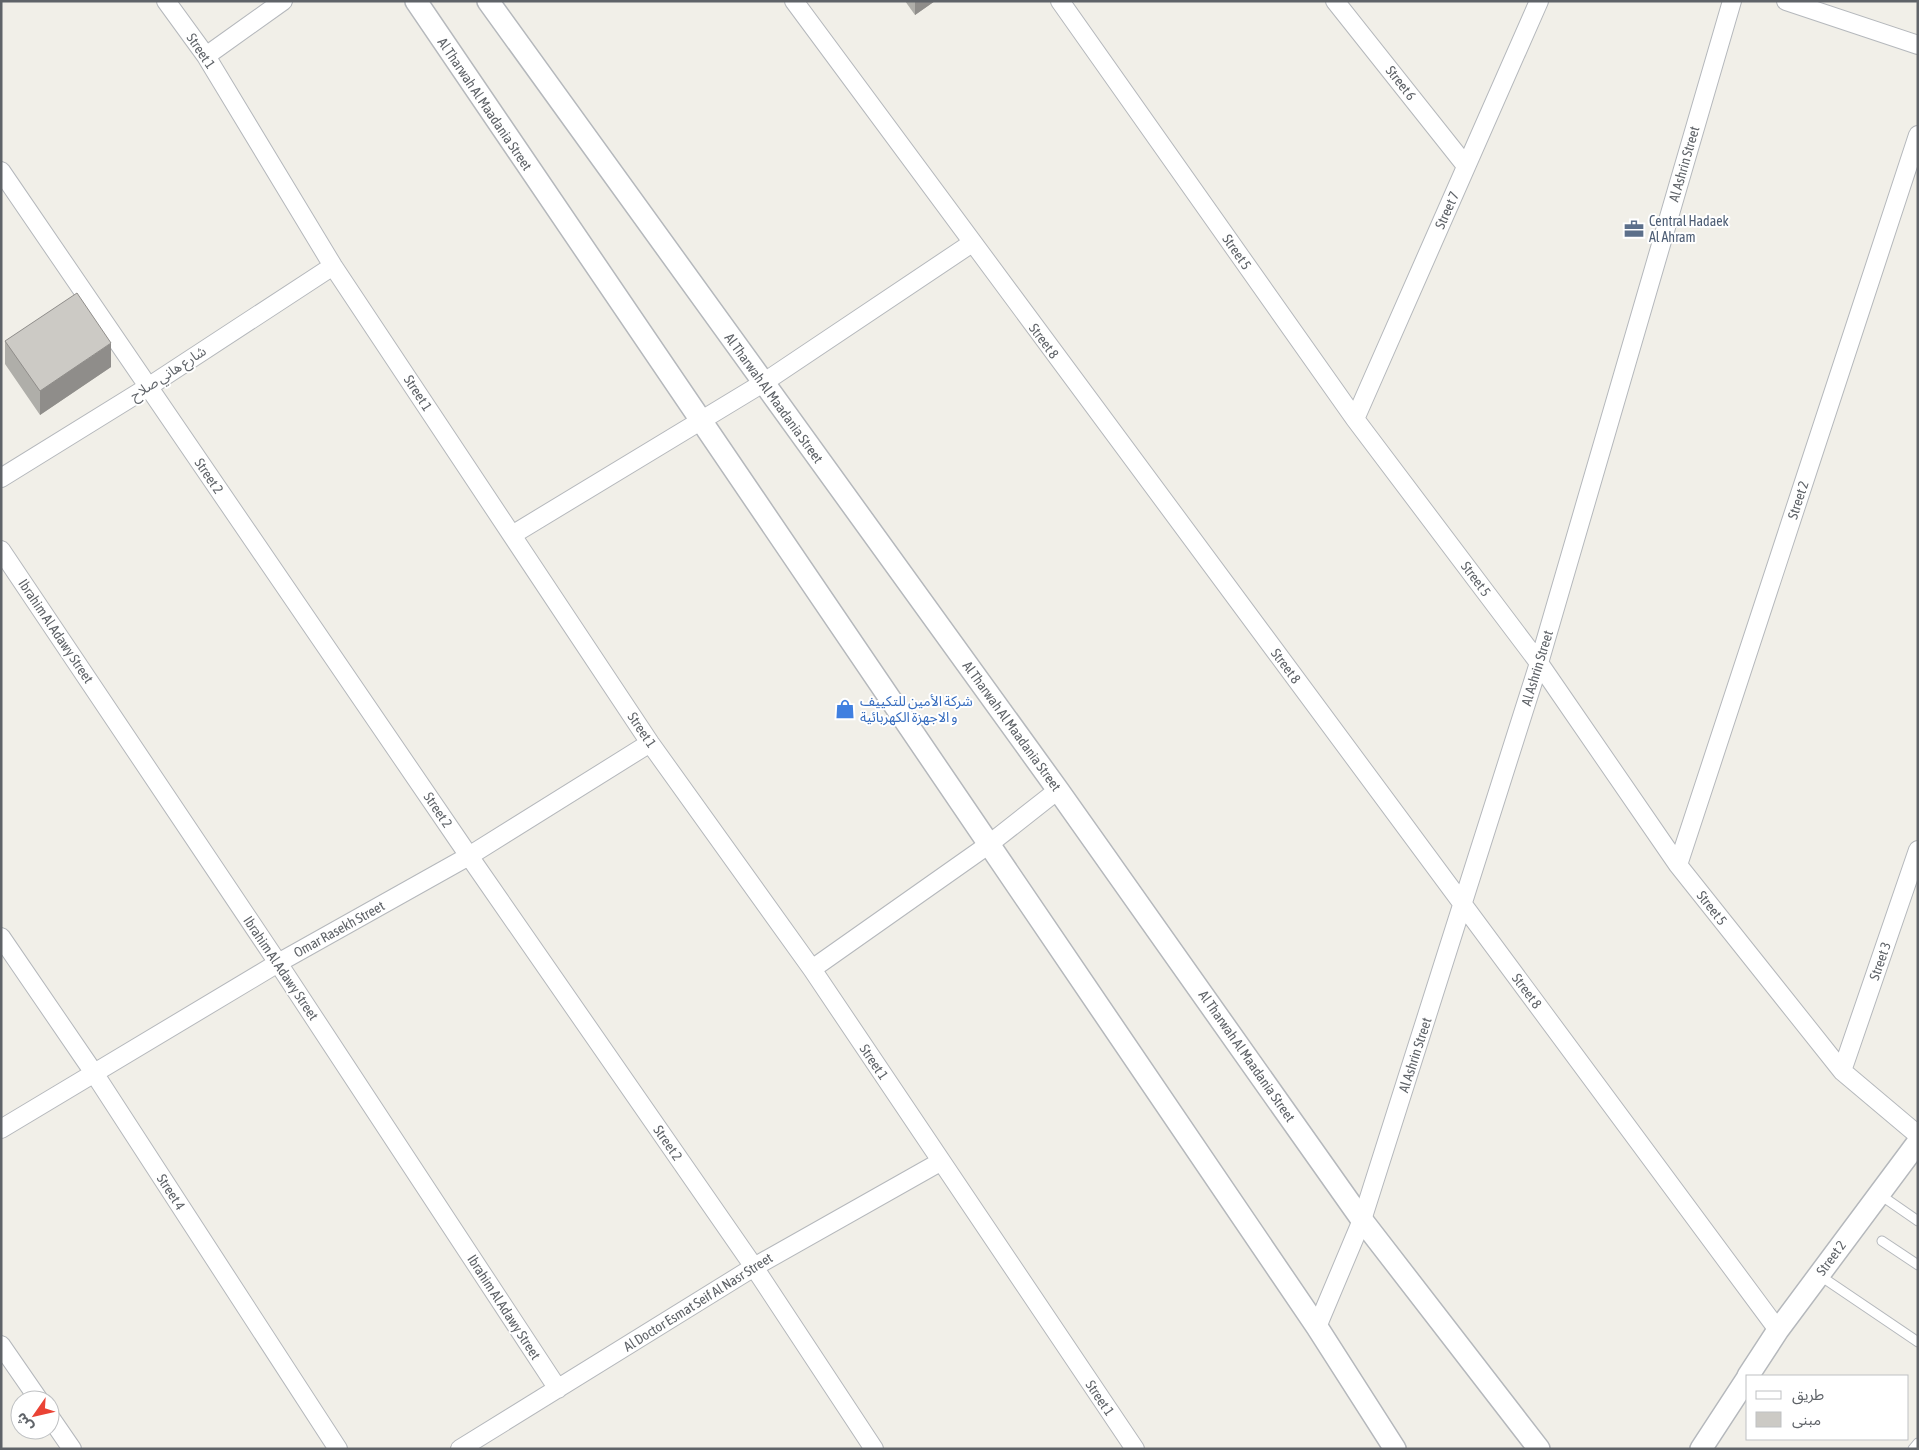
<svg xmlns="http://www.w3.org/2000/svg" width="1919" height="1450" font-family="'Asap Condensed','Noto Sans Arabic',sans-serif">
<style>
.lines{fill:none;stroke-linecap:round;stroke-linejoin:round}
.service-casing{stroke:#b5b8bc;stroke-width:11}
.minor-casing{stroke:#b5b8bc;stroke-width:20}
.tertiary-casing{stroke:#b5b8bc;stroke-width:24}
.service{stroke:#fff;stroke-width:9}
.minor{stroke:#fff;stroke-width:18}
.tertiary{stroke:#fff;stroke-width:21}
.wall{fill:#afaea9}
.shaded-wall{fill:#8f8d8a}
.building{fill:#cccac5;stroke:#8f8d8a}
.labels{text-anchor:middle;stroke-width:4;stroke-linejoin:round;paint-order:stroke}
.street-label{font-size:14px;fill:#5f6368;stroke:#fff}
.service-label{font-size:14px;fill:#4e5e75;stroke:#fff;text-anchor:start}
.shop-label{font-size:14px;fill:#366cbe;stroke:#fff;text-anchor:start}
</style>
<rect width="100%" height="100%" fill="#f1efe8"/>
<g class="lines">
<defs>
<path id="service" d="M1879,1194L1918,1221
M1882,1241L1918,1265
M1819,1275L1918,1342
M1913,1449L1918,1443"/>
<path id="minor" d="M166,1L206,56L333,266L650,743L812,969L1135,1449
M794,1L1778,1330
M1060,1L1355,419L1539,663L1678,865L1842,1071L1918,1135
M1335,1L1466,166
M1786,1L1918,45
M206,56L283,1
M1,171L469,856L754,1267L874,1449
M1355,419L1539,1
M1,478L148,387L333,266
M512,535L763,383L972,243
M1,550L278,963L558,1389
M1678,865L1918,135
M1,937L94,1073L338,1449
M812,969L988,845L1058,790
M1842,1071L1918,850
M1,1129L278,963L469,856L650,743
M1317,1327L1362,1220L1539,663L1732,1
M1,1345L39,1400
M50,1417L72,1449
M460,1449L754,1267L940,1162"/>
<path id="tertiary" d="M416,1L1317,1327L1395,1449
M488,1L1058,790L1362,1220L1539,1449
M1748,1376L1778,1330L1918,1142
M1701,1449L1748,1377"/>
</defs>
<use href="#service" class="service-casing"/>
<use href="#minor" class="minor-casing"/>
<use href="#tertiary" class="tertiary-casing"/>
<use href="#service" class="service"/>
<use href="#minor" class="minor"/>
<use href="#tertiary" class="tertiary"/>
</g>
<path class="wall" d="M905,1H935L915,15Z
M5,341L111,367L40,415L5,364Z"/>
<path class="shaded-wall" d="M915,1H935L915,15Z
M111,343V367L40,415V391Z"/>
<path class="building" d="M77,293L111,343L40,391L5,341Z"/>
<defs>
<symbol id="office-bare" viewBox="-9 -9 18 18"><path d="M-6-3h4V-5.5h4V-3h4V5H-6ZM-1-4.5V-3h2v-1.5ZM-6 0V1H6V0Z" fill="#5c6f8a" stroke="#fff" stroke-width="2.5" paint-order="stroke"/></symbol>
<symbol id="shop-bare" viewBox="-9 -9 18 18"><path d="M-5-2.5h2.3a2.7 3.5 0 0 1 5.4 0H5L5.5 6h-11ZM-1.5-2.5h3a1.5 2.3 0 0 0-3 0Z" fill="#3f7fe0" stroke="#fff" stroke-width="2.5" paint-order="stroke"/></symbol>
</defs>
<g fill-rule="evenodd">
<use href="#office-bare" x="1620" y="215" width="28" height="28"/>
<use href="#shop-bare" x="831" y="695" width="28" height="28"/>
</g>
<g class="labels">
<g class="street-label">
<text transform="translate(201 51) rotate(56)" y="5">Street 1</text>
<text transform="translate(1401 83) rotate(52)" y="5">Street 6</text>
<text transform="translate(485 104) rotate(56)" y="5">Al Tharwah Al Maadania Street</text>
<text transform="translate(1684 164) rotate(-74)" y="5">Al Ashrin Street</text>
<text transform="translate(1447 210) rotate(-66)" y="5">Street 7</text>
<text transform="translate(1237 252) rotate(55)" y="5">Street 5</text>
<text transform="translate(1044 341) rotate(53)" y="5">Street 8</text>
<text transform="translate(168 373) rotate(-33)" y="5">شارع هاني صلاح</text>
<text transform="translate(418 393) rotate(57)" y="5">Street 1</text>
<text transform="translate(774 398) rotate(54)" y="5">Al Tharwah Al Maadania Street</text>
<text transform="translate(209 476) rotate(56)" y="5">Street 2</text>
<text transform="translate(1798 500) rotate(-72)" y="5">Street 2</text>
<text transform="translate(1476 579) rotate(53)" y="5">Street 5</text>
<text transform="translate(56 631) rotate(56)" y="5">Ibrahim Al Adawy Street</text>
<text transform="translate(1286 666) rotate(53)" y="5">Street 8</text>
<text transform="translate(1537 668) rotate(-73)" y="5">Al Ashrin Street</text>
<text transform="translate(1012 726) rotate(54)" y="5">Al Tharwah Al Maadania Street</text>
<text transform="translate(642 730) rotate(56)" y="5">Street 1</text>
<text transform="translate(438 810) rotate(56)" y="5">Street 2</text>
<text transform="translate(1712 908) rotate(52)" y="5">Street 5</text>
<text transform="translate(339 929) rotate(-29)" y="5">Omar Rasekh Street</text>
<text transform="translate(1880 961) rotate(-71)" y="5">Street 3</text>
<text transform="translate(281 968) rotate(56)" y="5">Ibrahim Al Adawy Street</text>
<text transform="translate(1527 991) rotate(53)" y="5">Street 8</text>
<text transform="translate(1415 1055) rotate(-72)" y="5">Al Ashrin Street</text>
<text transform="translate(1247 1056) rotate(55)" y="5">Al Tharwah Al Maadania Street</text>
<text transform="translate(874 1062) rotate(56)" y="5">Street 1</text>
<text transform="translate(668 1143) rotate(55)" y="5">Street 2</text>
<text transform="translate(171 1192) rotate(57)" y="5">Street 4</text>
<text transform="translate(1831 1258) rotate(-53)" y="5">Street 2</text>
<text transform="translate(698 1302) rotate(-32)" y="5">Al Doctor Esmat Seif Al Nasr Street</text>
<text transform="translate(504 1307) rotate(57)" y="5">Ibrahim Al Adawy Street</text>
<text transform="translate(1100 1398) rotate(56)" y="5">Street 1</text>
</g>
<g class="service-label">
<text x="1649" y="226">Central Hadaek<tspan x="1649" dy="16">Al Ahram</tspan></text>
</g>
<g class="shop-label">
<text x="860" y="706">شركة الأمين للتكييف<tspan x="860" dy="16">و الاجهزة الكهربائية</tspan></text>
</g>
</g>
<rect width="1919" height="1450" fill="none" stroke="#5f6368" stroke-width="5"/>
<rect x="1746" y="1375" width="162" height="65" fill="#ffffff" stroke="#bfc1c3"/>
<rect x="1756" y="1391" width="25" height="8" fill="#ffffff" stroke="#bfc1c3"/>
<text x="1792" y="1400" font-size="15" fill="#5f6368">طريق</text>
<rect x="1756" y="1412" width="25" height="15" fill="#cccac5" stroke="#bfc1c3"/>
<text x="1792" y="1425" font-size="15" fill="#5f6368">مبنى</text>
<g transform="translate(35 1415) rotate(236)"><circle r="24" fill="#ffffff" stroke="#bfc1c3"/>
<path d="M0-4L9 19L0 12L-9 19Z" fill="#ea4335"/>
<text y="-8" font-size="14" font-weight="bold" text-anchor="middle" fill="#5f6368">ش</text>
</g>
</svg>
